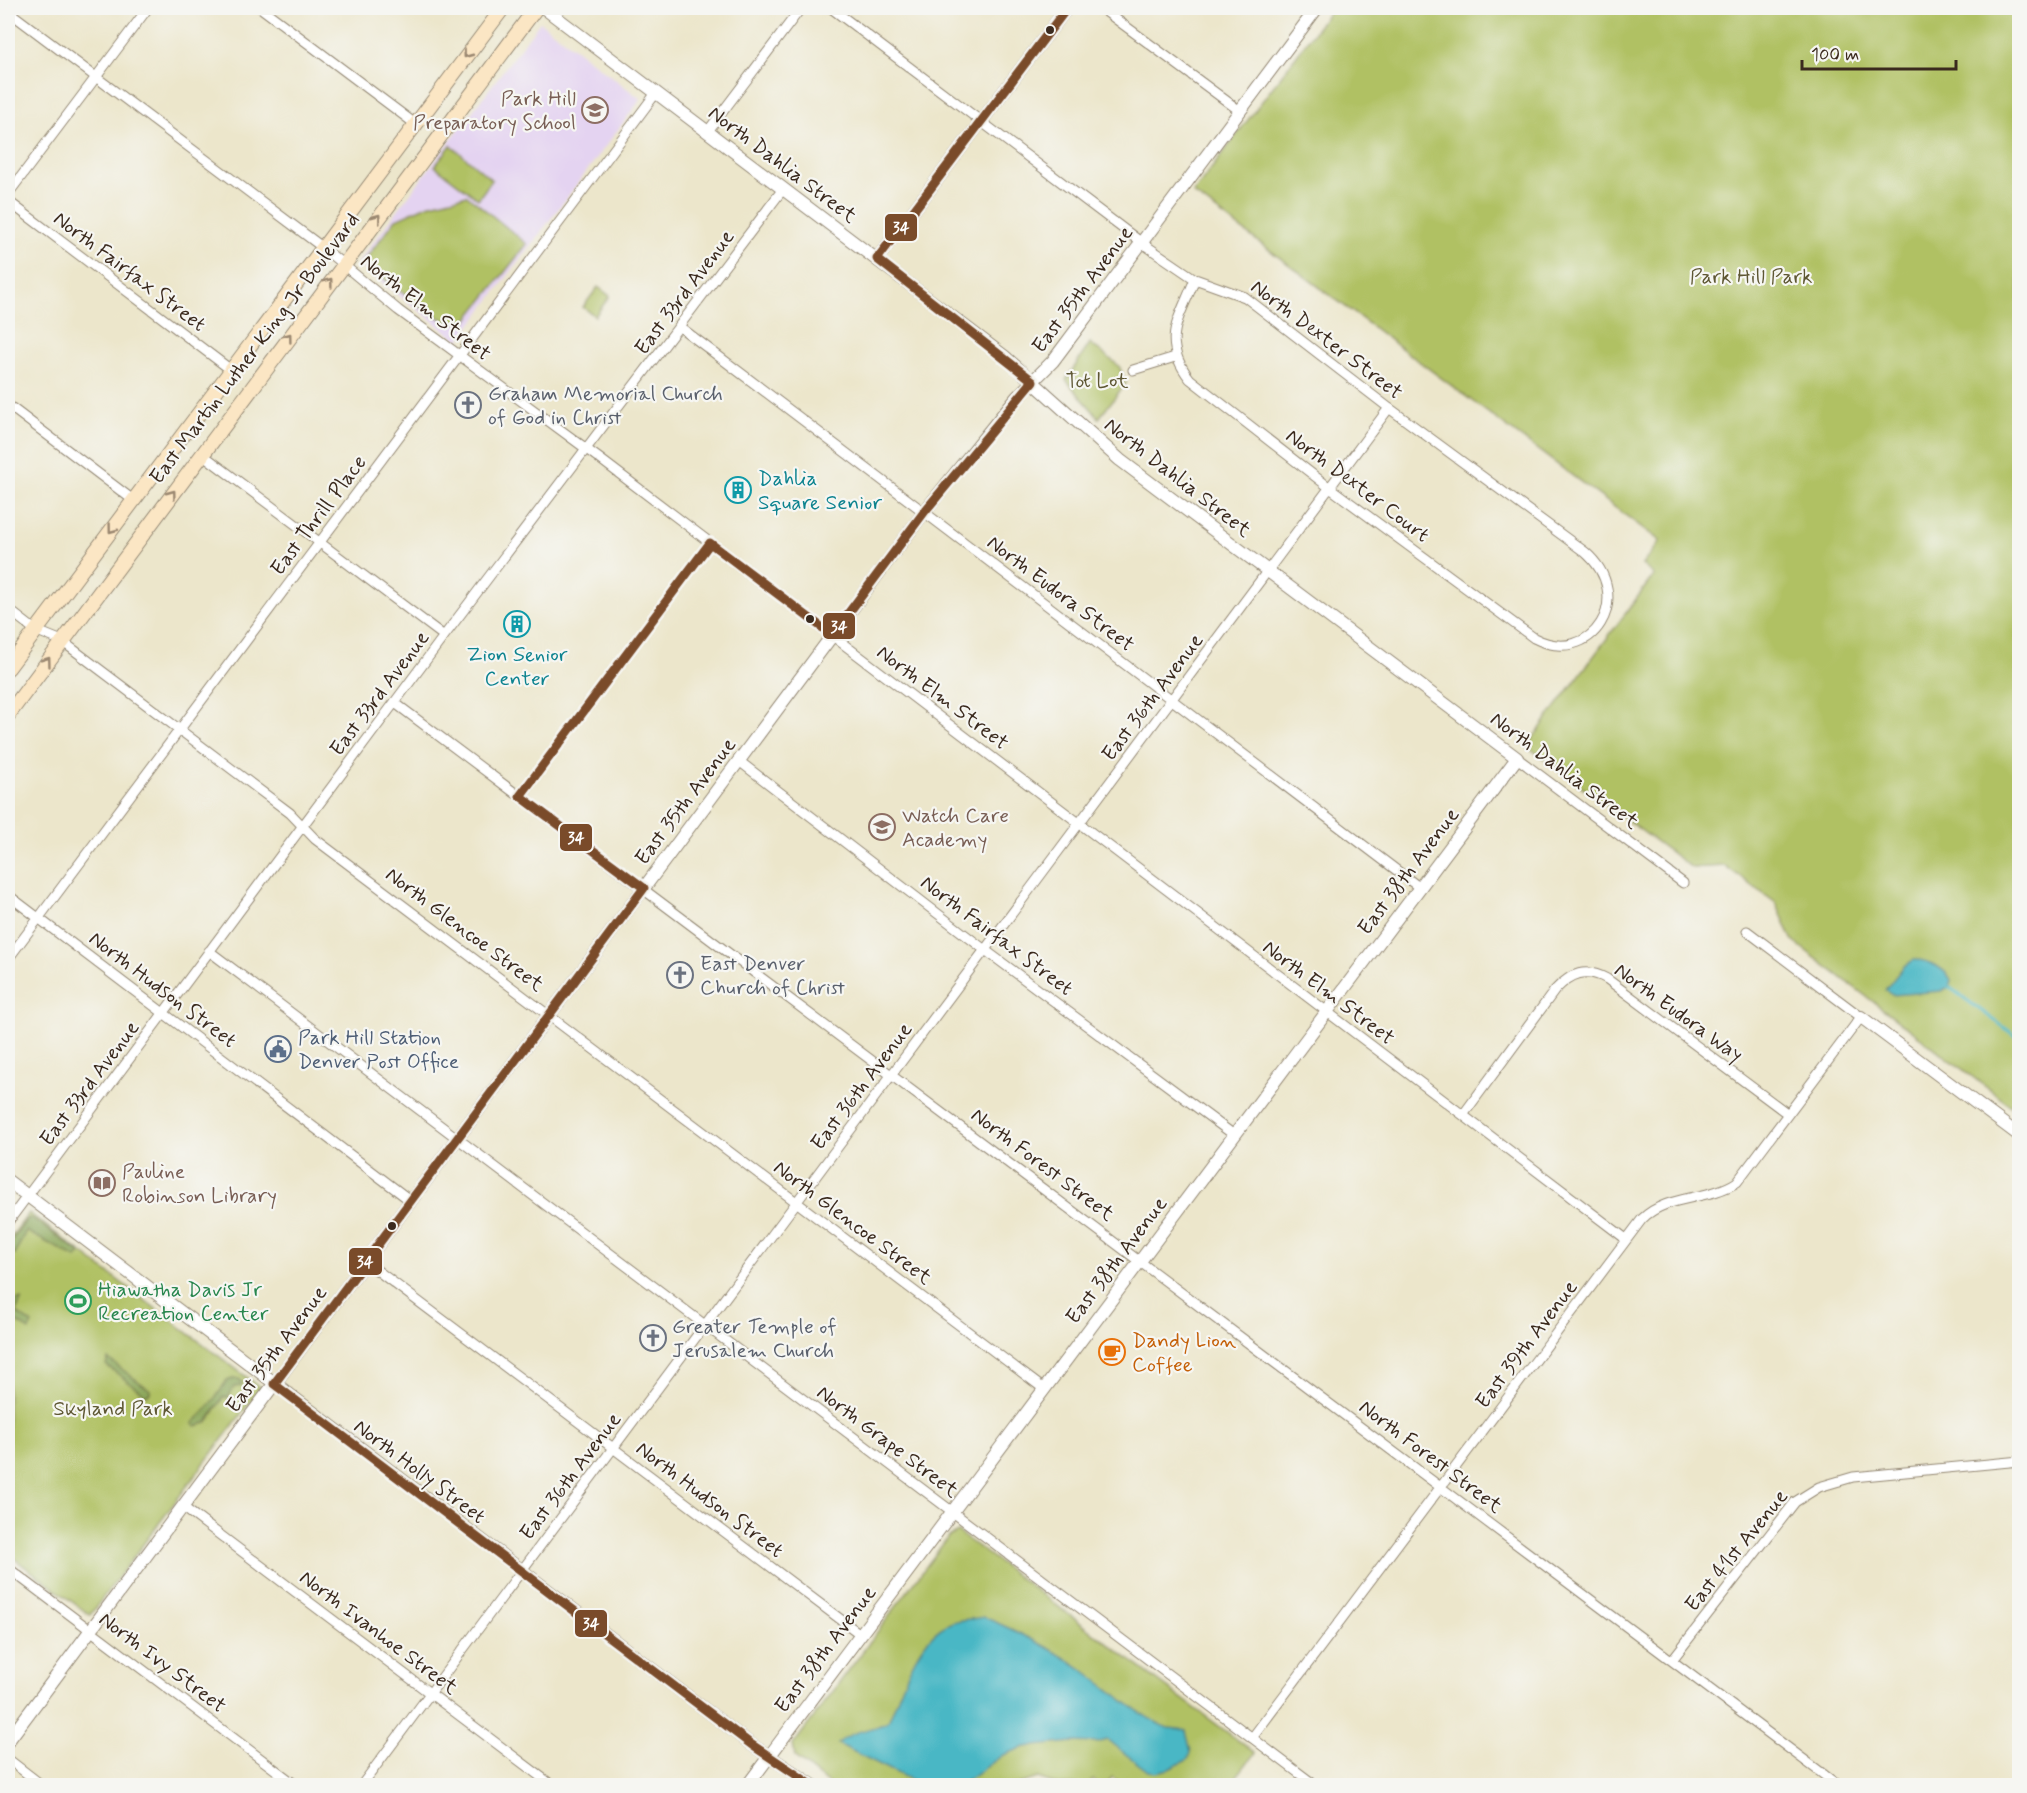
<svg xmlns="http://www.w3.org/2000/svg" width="2027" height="1793" font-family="Mynerve,sans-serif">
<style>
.built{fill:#e4d3f1}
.green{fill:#b0c164;stroke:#767641;stroke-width:1.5}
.forest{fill:#8ca75a;stroke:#64683c;stroke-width:1.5}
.water{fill:#4ab7c5;stroke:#427072;stroke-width:1.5}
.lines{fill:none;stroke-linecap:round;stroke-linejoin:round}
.stream{stroke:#4ab7c5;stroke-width:3}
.minor-casing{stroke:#948874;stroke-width:11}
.tertiary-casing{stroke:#948874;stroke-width:14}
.secondary-casing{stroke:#948874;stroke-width:16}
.minor{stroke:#fff;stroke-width:9}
.tertiary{stroke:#fff;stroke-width:12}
.secondary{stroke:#fbe6c4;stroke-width:14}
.bus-1-casing{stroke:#f6f6f2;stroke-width:14}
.bus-1{stroke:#7a4b2a;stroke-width:9}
.oneway{stroke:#9b8871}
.bus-dot{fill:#3b2a1e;stroke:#f6f6f2;stroke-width:2}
.labels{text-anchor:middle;stroke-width:4.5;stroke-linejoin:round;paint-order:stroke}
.education-label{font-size:21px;fill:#785e54;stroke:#f6f6f2;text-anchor:start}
.street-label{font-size:21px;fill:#3b2a1e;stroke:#f6f6f2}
.park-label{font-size:21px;fill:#5e5733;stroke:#f6f6f2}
.worship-label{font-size:21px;fill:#5b616d;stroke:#f6f6f2;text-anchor:start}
.culture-label{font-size:21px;fill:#0d838f;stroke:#f6f6f2;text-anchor:start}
.service-label{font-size:21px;fill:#4e5e75;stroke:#f6f6f2;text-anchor:start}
.leisure-label{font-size:21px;fill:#27864d;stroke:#f6f6f2;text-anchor:start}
.food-label{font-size:21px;fill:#c56008;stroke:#f6f6f2;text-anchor:start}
.line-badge{stroke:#f6f6f2;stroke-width:2}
.badge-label{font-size:16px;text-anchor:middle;font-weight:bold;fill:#fff}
</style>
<rect width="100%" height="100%" fill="#f6f6f2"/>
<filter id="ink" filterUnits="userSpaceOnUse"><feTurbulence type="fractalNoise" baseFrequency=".0167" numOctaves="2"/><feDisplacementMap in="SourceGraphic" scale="12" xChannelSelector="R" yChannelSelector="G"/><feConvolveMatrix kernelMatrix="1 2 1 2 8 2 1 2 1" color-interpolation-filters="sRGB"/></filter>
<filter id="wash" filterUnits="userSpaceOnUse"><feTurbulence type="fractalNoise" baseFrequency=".008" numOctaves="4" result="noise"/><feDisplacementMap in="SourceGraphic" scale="24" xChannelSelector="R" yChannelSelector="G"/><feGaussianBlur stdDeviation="1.35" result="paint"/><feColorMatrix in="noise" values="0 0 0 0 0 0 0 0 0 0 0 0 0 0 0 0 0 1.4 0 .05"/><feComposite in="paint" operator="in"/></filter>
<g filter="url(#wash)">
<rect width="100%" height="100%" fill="#ece6cb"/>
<path class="built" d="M540,22L641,99L459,341L357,264Z"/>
<path class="green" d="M1332,8H2019V1112L1793,941L1776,903L1725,866L1692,868L1527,746L1654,575L1642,565L1660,541L1193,193Z
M451,145L492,180L478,199L435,166Z
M467,195L527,244L467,320L450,323L426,311L363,262L396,219L427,205Z
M598,287L610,296L595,316L583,307Z
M1090,343L1119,366L1126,383L1099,418L1066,380Z
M29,1213L261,1388L90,1615L8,1554V1241Z
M958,1532L1255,1753L1230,1785H1124L1112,1777L1106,1786L1100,1785L1093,1780L1089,1785H1058L1038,1778L1013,1786H831L795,1757L793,1745L948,1537Z"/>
<path class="forest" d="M32,1218L80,1253L76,1258L26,1231L15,1254L8,1249V1245L27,1219Z
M22,1299L16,1312L32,1324L29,1330L8,1317V1306L13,1301Z
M108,1359L150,1390V1393L146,1395L106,1365Z
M233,1379H239L242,1382L241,1386L234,1387L228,1398L223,1397L207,1423L196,1426L193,1423C207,1410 218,1397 226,1381Z"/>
<path class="water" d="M1914,960C1927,959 1946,969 1951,980L1949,987L1941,991L1892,995L1885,990L1904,966Z
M984,1617C1019,1632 1054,1649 1085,1671C1106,1686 1146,1721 1168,1728C1174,1729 1179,1728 1186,1731L1191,1752L1189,1759L1169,1769L1156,1772L1148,1771L1107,1740L1097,1743L1073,1742L1025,1747L1003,1755L960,1786L921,1785L838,1744C852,1729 871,1731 888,1722C903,1688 917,1632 956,1621C965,1619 975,1619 984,1617Z"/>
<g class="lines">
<path class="stream" d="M1949,987L2020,1039"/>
</g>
</g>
<g filter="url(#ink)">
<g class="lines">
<defs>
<path id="minor" d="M261,8L414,123
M831,8L1142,243L1195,279L1245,297L1389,408L1585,552C1637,597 1592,668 1534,638L1330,488L1190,379C1160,340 1179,320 1195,279
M1101,8L1240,111
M8,11L322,247L398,310L600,459L1626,1239
M708,131L801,8
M8,194L148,8
M8,201L231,370
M680,327L1420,888
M1133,370L1175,357
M8,405L133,500
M202,454L444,636
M8,609L35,630L62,641L290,813L315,839L1044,1389
M395,703L1839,1786
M1517,758L1683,883
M739,761L985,950L1234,1135
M520,796L710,543
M8,895L411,1201
M209,951L1316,1786
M8,959L656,93
M1463,1115L1555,990C1571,973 1586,967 1607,979L1788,1114
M8,1222L444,636L783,189
M366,1262L860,1634
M183,1507L553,1786
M8,1568L297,1786
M1672,1660L1795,1502L1819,1487L1853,1477L2020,1461
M1252,1738L1642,1219C1667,1194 1708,1201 1737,1182L1861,1017L1747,931
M8,1759L43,1786
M361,1786L1389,408"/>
<path id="tertiary" d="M544,8L1004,356L1120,460L1517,758L747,1786
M877,259L1067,8
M1861,1017L2020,1136
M8,1181L752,1745L814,1786
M8,1741L925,511L1017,397L1053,361L1317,8"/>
<path id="secondary" d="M8,668L503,8
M8,715L536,8"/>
</defs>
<use href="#minor" class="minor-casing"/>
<use href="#tertiary" class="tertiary-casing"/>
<use href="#secondary" class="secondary-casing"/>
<use href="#minor" class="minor"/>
<use href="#tertiary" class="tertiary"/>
<use href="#secondary" class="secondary"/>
<defs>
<path id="bus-1" d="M813,1786L752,1745L274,1384L644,888L520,796L710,543L832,635L925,511L1033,381L877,259L1067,8"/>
</defs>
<use href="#bus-1" class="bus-1-casing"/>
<use href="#bus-1" class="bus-1"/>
</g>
<defs><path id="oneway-chevron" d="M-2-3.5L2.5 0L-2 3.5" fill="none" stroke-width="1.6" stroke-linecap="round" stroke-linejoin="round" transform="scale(1.5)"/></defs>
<g class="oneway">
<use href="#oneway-chevron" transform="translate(467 54) rotate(127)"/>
<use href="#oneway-chevron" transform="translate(377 218) rotate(-53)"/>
<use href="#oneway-chevron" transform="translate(329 282) rotate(-53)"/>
<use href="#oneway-chevron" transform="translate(288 337) rotate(-53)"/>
<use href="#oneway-chevron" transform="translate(172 494) rotate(-53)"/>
<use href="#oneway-chevron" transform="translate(112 529) rotate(127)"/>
<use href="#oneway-chevron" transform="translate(47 661) rotate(-54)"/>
</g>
</g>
<defs>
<symbol id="school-ring" viewBox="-11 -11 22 22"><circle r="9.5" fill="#f6f6f2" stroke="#8d6e63" stroke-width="1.5"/><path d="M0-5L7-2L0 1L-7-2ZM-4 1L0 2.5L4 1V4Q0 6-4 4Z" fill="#8d6e63"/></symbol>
<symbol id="church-ring" viewBox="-11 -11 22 22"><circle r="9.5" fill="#f6f6f2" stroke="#6b7280" stroke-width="1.5"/><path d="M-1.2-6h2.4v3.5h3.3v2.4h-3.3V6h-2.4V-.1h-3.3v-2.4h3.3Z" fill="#6b7280"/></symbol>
<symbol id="building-ring" viewBox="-11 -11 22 22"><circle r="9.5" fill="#f6f6f2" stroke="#0f9aa8" stroke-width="1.5"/><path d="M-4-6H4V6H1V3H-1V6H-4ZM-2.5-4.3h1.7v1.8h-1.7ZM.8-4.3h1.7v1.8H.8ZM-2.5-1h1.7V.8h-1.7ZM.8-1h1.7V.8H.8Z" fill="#0f9aa8"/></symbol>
<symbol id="civic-ring" viewBox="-11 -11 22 22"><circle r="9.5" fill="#f6f6f2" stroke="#5c6f8a" stroke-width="1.5"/><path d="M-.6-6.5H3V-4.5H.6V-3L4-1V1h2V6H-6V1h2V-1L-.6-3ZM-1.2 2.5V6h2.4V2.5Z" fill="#5c6f8a"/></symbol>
<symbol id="library-ring" viewBox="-11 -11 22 22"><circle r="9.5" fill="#f6f6f2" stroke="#8d6e63" stroke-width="1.5"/><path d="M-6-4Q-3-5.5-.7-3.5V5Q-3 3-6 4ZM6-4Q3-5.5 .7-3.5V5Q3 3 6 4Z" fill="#8d6e63"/></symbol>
<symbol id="stadium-ring" viewBox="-11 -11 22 22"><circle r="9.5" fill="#f6f6f2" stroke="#2e9e5b" stroke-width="1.5"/><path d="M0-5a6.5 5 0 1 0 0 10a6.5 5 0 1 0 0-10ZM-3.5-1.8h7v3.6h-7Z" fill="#2e9e5b"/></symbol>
<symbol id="cafe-ring" viewBox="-11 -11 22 22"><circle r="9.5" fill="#f6f6f2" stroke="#e8710a" stroke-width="1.5"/><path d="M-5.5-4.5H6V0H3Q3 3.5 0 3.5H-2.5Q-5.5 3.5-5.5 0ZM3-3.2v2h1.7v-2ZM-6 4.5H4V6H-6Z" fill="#e8710a"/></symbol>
</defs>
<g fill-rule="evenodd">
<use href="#school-ring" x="580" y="95" width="30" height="30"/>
<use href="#church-ring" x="453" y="390" width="30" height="30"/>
<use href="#building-ring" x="723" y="475" width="30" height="30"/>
<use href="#building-ring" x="502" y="609" width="30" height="30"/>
<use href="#school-ring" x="867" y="812" width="30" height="30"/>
<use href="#church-ring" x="665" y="960" width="30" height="30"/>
<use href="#civic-ring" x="263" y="1034" width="30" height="30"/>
<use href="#library-ring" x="87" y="1168" width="30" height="30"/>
<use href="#stadium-ring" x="63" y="1286" width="30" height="30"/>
<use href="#church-ring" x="638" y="1323" width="30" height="30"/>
<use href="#cafe-ring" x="1097" y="1337" width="30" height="30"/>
</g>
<g class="bus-dot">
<circle cx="1050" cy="30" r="5"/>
<circle cx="810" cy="619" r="5"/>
<circle cx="392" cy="1226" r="5"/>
</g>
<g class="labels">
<g class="education-label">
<text x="576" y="105" text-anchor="end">Park Hill<tspan x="576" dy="24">Preparatory School</tspan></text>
<text x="902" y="822">Watch Care<tspan x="902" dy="24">Academy</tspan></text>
<text x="122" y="1178">Pauline<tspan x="122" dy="24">Robinson Library</tspan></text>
</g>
<g class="street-label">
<text transform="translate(783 164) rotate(37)" y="7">North Dahlia Street</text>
<text transform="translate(130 271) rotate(37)" y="7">North Fairfax Street</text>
<text transform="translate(1082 289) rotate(-53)" y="7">East 35th Avenue</text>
<text transform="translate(684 292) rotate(-53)" y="7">East 33rd Avenue</text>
<text transform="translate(426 307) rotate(38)" y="7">North Elm Street</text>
<text transform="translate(1327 339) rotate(37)" y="7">North Dexter Street</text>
<text transform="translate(254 348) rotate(-53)" y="7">East Martin Luther King Jr Boulevard</text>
<text transform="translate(1178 477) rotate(38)" y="7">North Dahlia Street</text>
<text transform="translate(1358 485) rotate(37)" y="7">North Dexter Court</text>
<text transform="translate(318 515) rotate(-53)" y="7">East Thrill Place</text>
<text transform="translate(1061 593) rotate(37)" y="7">North Eudora Street</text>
<text transform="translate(379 693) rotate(-53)" y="7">East 33rd Avenue</text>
<text transform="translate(943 697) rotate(37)" y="7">North Elm Street</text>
<text transform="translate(1152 697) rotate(-53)" y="7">East 36th Avenue</text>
<text transform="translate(1565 770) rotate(37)" y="7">North Dahlia Street</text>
<text transform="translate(685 801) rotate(-53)" y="7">East 35th Avenue</text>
<text transform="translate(1408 871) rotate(-53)" y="7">East 38th Avenue</text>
<text transform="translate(465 929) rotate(37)" y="7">North Glencoe Street</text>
<text transform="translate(997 935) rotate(37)" y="7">North Fairfax Street</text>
<text transform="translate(163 989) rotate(37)" y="7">North Hudson Street</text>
<text transform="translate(1329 992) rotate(37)" y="7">North Elm Street</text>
<text transform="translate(1679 1012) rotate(36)" y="7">North Eudora Way</text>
<text transform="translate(89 1083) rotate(-53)" y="7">East 33rd Avenue</text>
<text transform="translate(861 1086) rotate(-53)" y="7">East 36th Avenue</text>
<text transform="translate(1043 1164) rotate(37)" y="7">North Forest Street</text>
<text transform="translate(853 1222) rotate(37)" y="7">North Glencoe Street</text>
<text transform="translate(1116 1260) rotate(-53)" y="7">East 38th Avenue</text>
<text transform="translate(1526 1344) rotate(-53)" y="7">East 39th Avenue</text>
<text transform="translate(276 1349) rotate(-53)" y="7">East 35th Avenue</text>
<text transform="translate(888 1441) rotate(37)" y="7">North Grape Street</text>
<text transform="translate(1431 1456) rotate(37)" y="7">North Forest Street</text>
<text transform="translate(420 1471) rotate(37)" y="7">North Holly Street</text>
<text transform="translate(570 1476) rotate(-53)" y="7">East 36th Avenue</text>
<text transform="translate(710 1499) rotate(37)" y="7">North Hudson Street</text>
<text transform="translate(1736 1550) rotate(-51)" y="7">East 41st Avenue</text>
<text transform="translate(379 1632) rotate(37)" y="7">North Ivanhoe Street</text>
<text transform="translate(825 1649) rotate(-53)" y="7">East 38th Avenue</text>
<text transform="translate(163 1662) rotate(37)" y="7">North Ivy Street</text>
</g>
<g class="park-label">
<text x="1751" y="283">Park Hill Park</text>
<text x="1097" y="387">Tot Lot</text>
<text x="113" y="1415">Skyland Park</text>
</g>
<g class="worship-label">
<text x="488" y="400">Graham Memorial Church<tspan x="488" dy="24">of God in Christ</tspan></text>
<text x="700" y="970">East Denver<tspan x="700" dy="24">Church of Christ</tspan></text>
<text x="672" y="1333">Greater Temple of<tspan x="672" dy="24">Jerusalem Church</tspan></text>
</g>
<g class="culture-label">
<text x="758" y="485">Dahlia<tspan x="758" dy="24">Square Senior</tspan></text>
<text x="517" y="661" text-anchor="middle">Zion Senior<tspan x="517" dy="24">Center</tspan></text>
</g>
<g class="service-label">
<text x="298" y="1044">Park Hill Station<tspan x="298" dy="24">Denver Post Office</tspan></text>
</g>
<g class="leisure-label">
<text x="98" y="1296">Hiawatha Davis Jr<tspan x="98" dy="24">Recreation Center</tspan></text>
</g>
<g class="food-label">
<text x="1132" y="1347">Dandy Lion<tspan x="1132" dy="24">Coffee</tspan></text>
</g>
</g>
<g class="line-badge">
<rect x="884" y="213" width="34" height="29" rx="6" fill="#7a4b2a"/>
<rect x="822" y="612" width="34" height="28" rx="6" fill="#7a4b2a"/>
<rect x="559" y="823" width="34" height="29" rx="6" fill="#7a4b2a"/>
<rect x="348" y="1247" width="35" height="29" rx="6" fill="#7a4b2a"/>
<rect x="574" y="1609" width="34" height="29" rx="6" fill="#7a4b2a"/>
</g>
<g class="badge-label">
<text x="901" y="233">34</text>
<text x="839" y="632">34</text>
<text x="576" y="843">34</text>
<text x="365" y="1267">34</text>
<text x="591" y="1629">34</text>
</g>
<rect width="2027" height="1793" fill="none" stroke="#f6f6f2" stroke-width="30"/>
<path d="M1802 60v9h154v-9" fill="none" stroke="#3b2a1e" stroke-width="3"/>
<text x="1811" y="60" font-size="18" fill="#3b2a1e" stroke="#f6f6f2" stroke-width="4.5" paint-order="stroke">100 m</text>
</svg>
